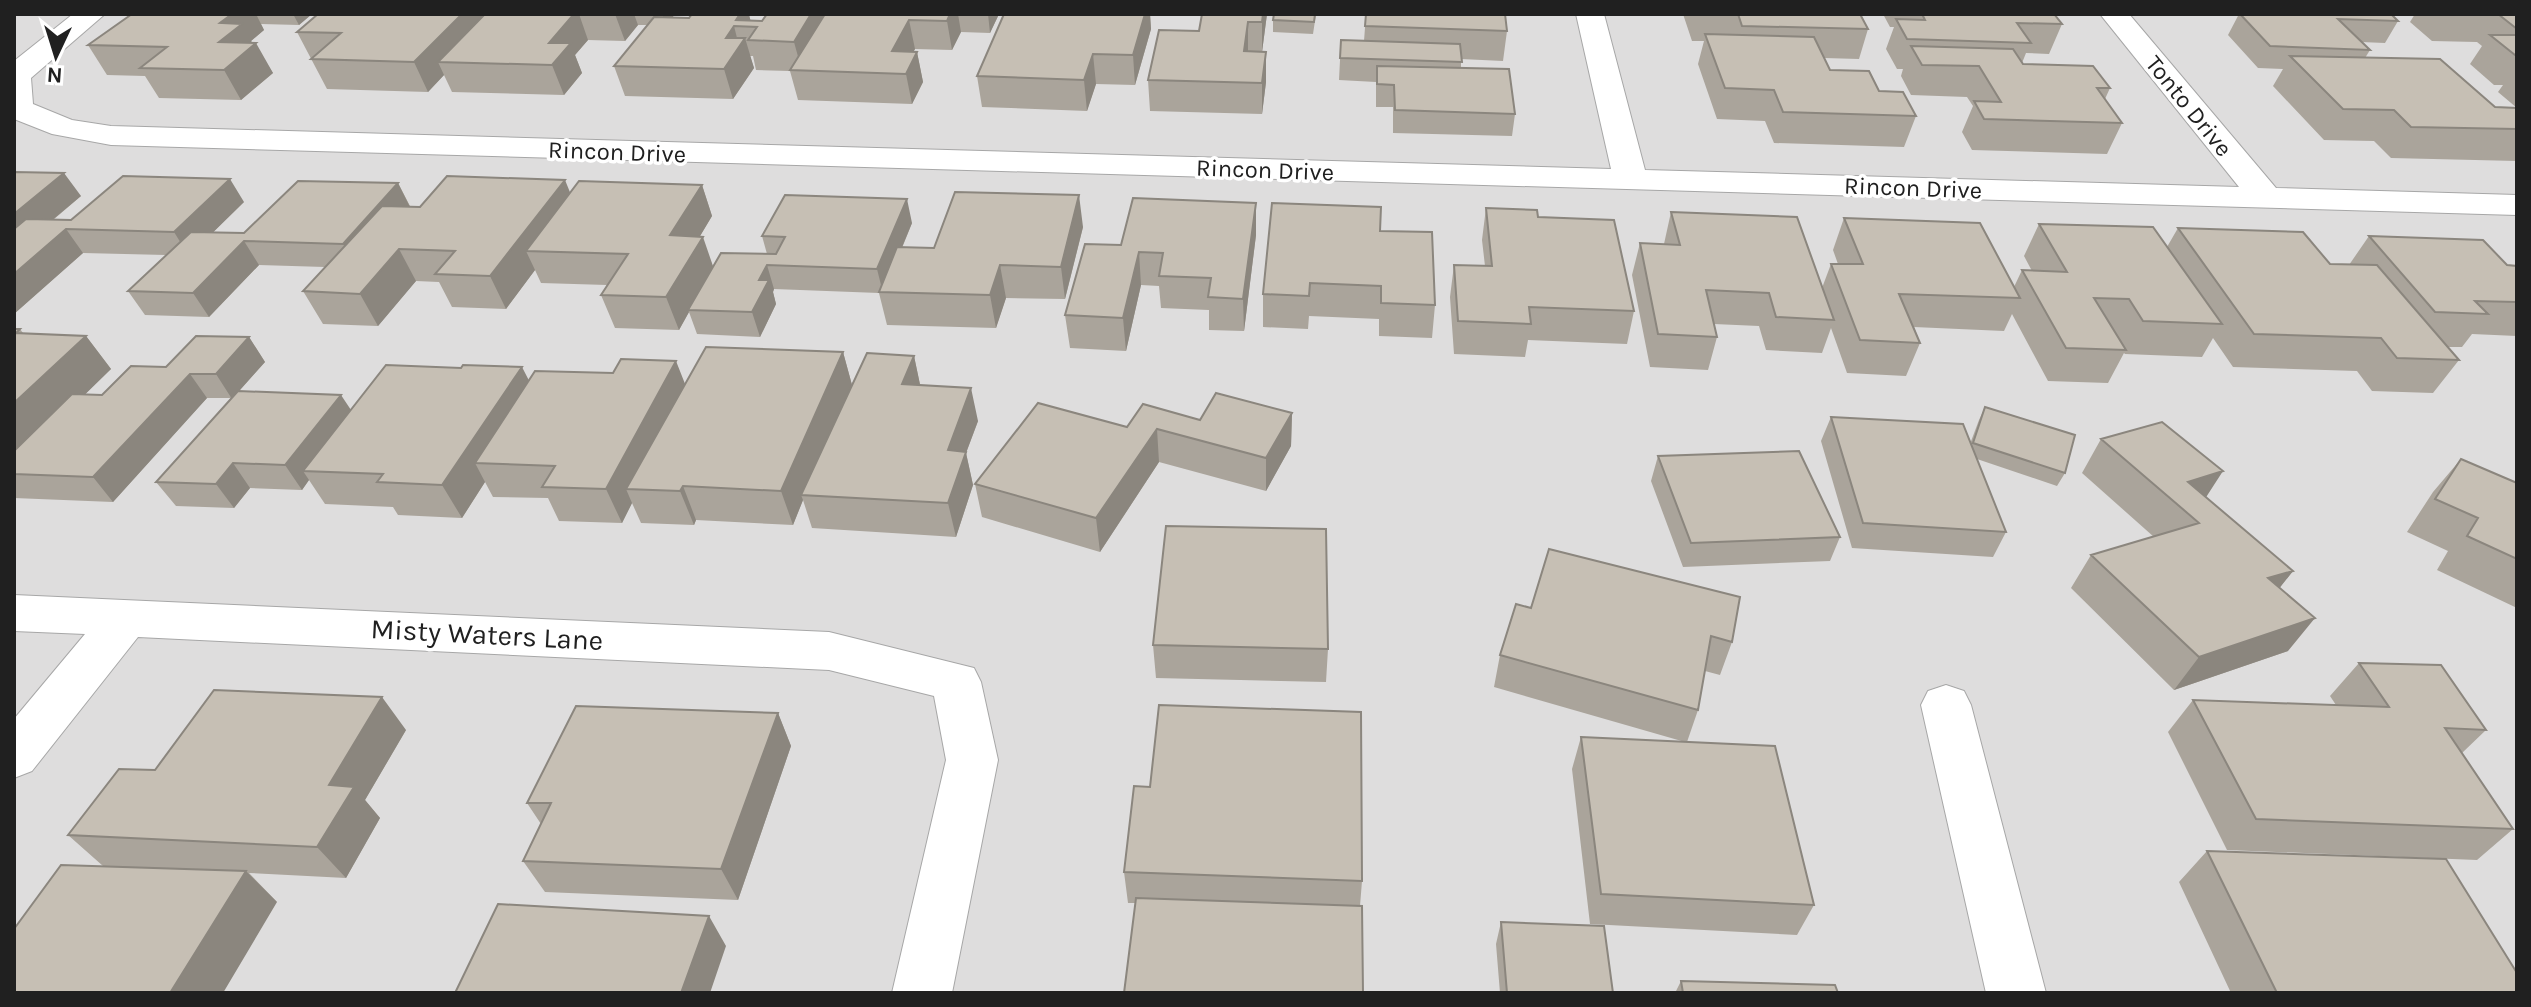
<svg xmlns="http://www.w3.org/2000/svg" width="2531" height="1007" font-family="Karla,sans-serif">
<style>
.residential{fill:#dedddd}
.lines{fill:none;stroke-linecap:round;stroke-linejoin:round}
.minor-casing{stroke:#a7a7a7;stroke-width:2}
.minor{fill:#fff;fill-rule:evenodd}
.wall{fill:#aaa49b}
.shaded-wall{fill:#8b867e}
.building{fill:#c6bfb4;stroke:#8b867e;stroke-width:2}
.labels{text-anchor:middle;stroke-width:7;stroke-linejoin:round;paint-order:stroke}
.far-street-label{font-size:24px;fill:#202020;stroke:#fff}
.street-label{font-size:28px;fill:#202020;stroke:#fff}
</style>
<rect width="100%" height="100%" fill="#f1efe5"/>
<path class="residential" d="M14,14H2517V993H14Z"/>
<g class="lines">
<defs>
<path id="minor" d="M73,14H105L31,78L33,104L72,120L111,126L1611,169L1576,14H1604L1645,170L2239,187L2100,14H2129L2276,188L2517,195V215L111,145L52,134L14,119V61Z
M14,595L829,632L974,668L981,682L998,760L952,993H892L946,760L934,696L829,670L138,637L32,771L14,778V719L85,634L14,631Z
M1946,685L1964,691L1971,705L2046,993H1986L1921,705L1928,691Z"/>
</defs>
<use href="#minor" class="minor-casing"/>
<use href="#minor" class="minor"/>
</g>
<path class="wall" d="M132,14H312L299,25L261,24L264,30L251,41L273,73L241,100L159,98L145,76L107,75L88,45Z
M318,14H675L672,18L762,21L767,14H999L990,33L961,32L952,50L915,49L913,52H917L923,82L912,104L798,100L790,71L756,70L753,56H750L754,68L733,99L625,96L614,66L648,25H638L625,41L588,40L575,55L582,73L564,95L452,92L444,75L428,92L327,89L297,32Z
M1004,14H1150L1151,29L1135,85L1096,84L1087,111L982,107L977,76Z
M1267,14L1262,52L1266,82L1262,114L1150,111L1148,80L1199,31Z
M1316,14L1313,34L1273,32V20Z
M1366,14L1507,31L1503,61L1461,59V68L1515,114L1512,136L1393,133V107H1376V82L1339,80L1341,40L1364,41Z
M1683,14H1860L1868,29L1859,59L1824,58L1830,70L1879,91L1916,116L1904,147L1774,143L1765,121L1717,119L1698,64L1704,41H1692Z
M1883,14H2054L2062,24L2049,54L2026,53L2022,63L2023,64L2110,88L2105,99L2122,123L2107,154L1972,150L1962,132L1973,106L1967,97L1911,95L1901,76L1903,69H1897L1886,49L1894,27H1890Z
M2239,14H2391L2398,21L2385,43L2361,42L2370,50L2365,58L2495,107L2517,108V161L2391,158L2374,141L2324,140L2273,86L2283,69L2258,68L2228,35Z
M2415,14H2517V108L2498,92L2503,85H2494L2470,64L2482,46L2477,42L2432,41L2410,22Z
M14,172L81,196L53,220H71L244,202L213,232L244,233L398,183L410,206L420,207L570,193L702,185L712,216L700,236L713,267L767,254L762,236L912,223L902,248H934L1083,227L1065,299L1006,298L996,328L887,325L879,293L774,289L773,292L776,304L760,337L697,334L689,312L679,330L615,328L601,295L607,285L541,283L535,270L506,309L452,307L439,282L416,281L378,326L323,324L303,291L325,267L259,265L209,317L145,315L128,291L166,255L83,253L14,314Z
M1256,203V235L1244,331L1209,330V310L1161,308L1159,286L1141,285L1126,351L1070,348L1065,315L1121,245Z
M1486,208L1538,217L1634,311L1627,344L1528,340L1525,357L1454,354L1450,297L1454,265L1485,266L1482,240Z
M1671,212L1822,288L1831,264H1838L1833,250L1844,218L2014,287L2022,270L2032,271L2024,256L2039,224L2167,247L2178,228L2330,264L2349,265L2369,236L2507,265L2517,266V336L2472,334L2462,347H2448L2459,360L2433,393L2372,391L2357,371L2233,367L2213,338L2202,357L2125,354L2124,353L2108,383L2048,381L2012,314L2004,331L1914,327L1920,343L1906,376L1847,373L1831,328L1822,353L1766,350L1759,326L1714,324L1717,337L1708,370L1650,367L1632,275L1640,243L1664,244Z
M1380,231L1435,305L1432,338L1379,336V319L1309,316L1308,329L1263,327V294Z
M14,329H20L23,333L86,336L111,369L85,394L102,395L166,367L249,337L265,362L239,391L351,410L529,380L685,384L843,352L852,385L914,356L920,385L978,421L966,453L973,485L956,537L812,528L803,500L793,525L696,520L694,525L641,523L632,503L622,523L559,521L548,498L493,497L485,482L462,518L398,515L393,507L325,504L309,480L302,490L250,488L234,508L176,506L156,482L231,398H207L113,502L14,498Z
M1985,407L2065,473L2057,486L1977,459L2006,532L1993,557L1852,548L1821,441L1831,417L1970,444L1979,420Z
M1292,413L1291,446L1266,491L1159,462L1100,552L982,517L975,484L1127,427Z
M2101,439L2206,497L2293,571L2279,588L2288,651L2174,690L2071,588L2091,555L2154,537L2082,473Z
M1658,456L1840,537L1830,561L1683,567L1651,481Z
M2461,459L2517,483V608L2437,570L2448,551L2407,532L2433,492Z
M1549,549L1732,642L1720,675L1705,671L1698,710L1687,742L1814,905L1797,935L1590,924L1572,769L1581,737L1685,742L1494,687L1500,655L1531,608Z
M1153,645L1328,649L1326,682L1156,678Z
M2359,663L2486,730L2462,753L2513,829L2477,860L2227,850L2168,732L2193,700L2336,705L2330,696Z
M778,713L791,746L738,900L545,892L523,861L541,824L527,803Z
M406,730L365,800L380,818L346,878L249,873L277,902L103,866L68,835L155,770Z
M2207,851L2517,993H2231L2179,882Z
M1124,872L1362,881L1360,906L1135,903H1128Z
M1501,922L1613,993H1500L1496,944Z
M1681,981L1838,993H1675Z"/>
<path class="shaded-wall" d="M232,14H256L264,30L251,41L254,45L256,43L273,73L241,100L224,70L219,42L220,23Z
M293,14H312L299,25Z
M462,14H487L438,62L444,75L428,92L414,62Z
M574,14H579L588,40L575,55L582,73L564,95L552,65L549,43Z
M615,14H634L638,25L625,41Z
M662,14H675L666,26Z
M740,14H749L752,27L736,20Z
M811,14H836L802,71L794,42Z
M950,14H958L961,32L952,50L947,21Z
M988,14H999L990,33Z
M1145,14H1150L1151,29L1135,85L1133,55Z
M1263,14H1267L1262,52V22Z
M909,20L915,49L902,73L892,51Z
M1248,22V51H1244Z
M734,26L739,46L745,38L754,68L733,99L724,69L726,38Z
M917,52L923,82L912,104L906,74Z
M1266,52V82L1262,114V83Z
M1093,54L1096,84L1087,111L1084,80Z
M64,173L81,196L14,252V214Z
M230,179L244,202L189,256L174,232Z
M565,180L578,212L526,251L535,270L506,309L490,276Z
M398,183L410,207L356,268L343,244Z
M702,185L712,216L681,268L670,235Z
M1079,195L1083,227L1065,299L1061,267Z
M907,199L912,223L883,293L877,269Z
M1256,203V235L1244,331L1243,299Z
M66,229L83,253L14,314V274Z
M703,237L714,269L688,310L689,312L679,330L666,297Z
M244,241L259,265L209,317L193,293Z
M399,249L416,281L378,326L360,294Z
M1139,252L1141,285L1126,351L1123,318Z
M767,265L774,289L773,292L776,304L760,337L752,312L759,280Z
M1000,265L1006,298L996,328L990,295Z
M86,336L111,369L14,464V403Z
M249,337L265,362L232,399L216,374Z
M843,352L852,385L801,495L803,500L793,525L781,491Z
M914,356L921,389L902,384Z
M676,361L689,394L626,489L632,503L622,523L606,489Z
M522,367L539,400L475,463L485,482L462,518L442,485Z
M190,374L207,398L113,502L93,477Z
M971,388L978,421L966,453L973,485L956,537L948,503V450Z
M341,395L357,419L303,471L309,480L302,490L285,465Z
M1292,413L1291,446L1266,491V458Z
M1157,429L1159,462L1100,552L1096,518Z
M233,463L250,488L234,508L216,484Z
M2223,471L2201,505L2188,482Z
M683,486L696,520L694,525L680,491Z
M2293,571L2267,604L2268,578Z
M2315,618L2288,651L2174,690L2199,657Z
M382,697L406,730L365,800L380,818L346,878L317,847L329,785Z
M778,713L791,746L738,900L721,869Z
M246,871L277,902L223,993H170Z
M709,916L726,946L710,993H681Z"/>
<path class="building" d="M132,14H232L220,23L242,24L219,42L256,43L224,70L140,68L167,47L88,45Z
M318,14H462L414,62L311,59L341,33L297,32Z
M485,14H574L549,43H571L552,65L438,62Z
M692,14H740L736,20L762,21L767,14H811L794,42L748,40L757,27L734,26L726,38H745L724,69L614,66L654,17L689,18Z
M825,14H950L947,21L909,20L892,51L917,52L906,74L790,70Z
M1004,14H1145L1133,55L1093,54L1084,80L977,76Z
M1202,14H1263L1262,22H1248L1244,51L1266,52L1262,83L1148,80L1159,30L1199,31Z
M1274,14H1315L1314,22L1273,20Z
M1366,14H1505L1507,31L1365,26Z
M1738,14H1860L1868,29L1742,26Z
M1922,14H2054L2062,24L2017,23L2031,43L1907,39L1896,19L1925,20Z
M2240,14L2295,15L2294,14H2391L2398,21L2338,19L2370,50L2270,46Z
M2498,14H2517V29Z
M1705,34L1814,37L1830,70L1869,71L1879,91L1903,92L1916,116L1783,112L1774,90L1725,88Z
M2490,35H2517V55H2515Z
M1341,40L1460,44L1462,62L1340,58Z
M1911,46L2013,49L2023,64L2093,66L2110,88H2097L2122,123L1984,119L1974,101L2001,102L1979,66L1922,65Z
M2290,56L2440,59L2495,107L2517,108V129L2411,127L2394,110L2343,109Z
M1377,66L1509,69L1515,114L1395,110L1394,85L1377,84Z
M14,172L64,173L14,214Z
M123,176L230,179L174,232L66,229L14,274V229L26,219L71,220Z
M447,176L565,180L490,276L435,274L455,251L399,249L360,294L303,291L382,206L420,207Z
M298,181L398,183L343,244L244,241L193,293L128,291L191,232L244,233Z
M579,181L702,185L670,235L703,237L666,297L601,295L628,254L526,251Z
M955,192L1079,195L1061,267L1000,265L990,295L879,292L897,247L934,248Z
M785,195L907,199L877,269L767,265L759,280H769L752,312L688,310L721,253L776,254L785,237L762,236Z
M1133,198L1256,203L1243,299L1208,297L1211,278L1159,276L1163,253L1139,252L1123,318L1065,315L1085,244L1121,245Z
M1272,203L1381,207L1380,231L1432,232L1435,305L1381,303V286L1310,283L1309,296L1263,294Z
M1486,208L1537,210L1538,217L1614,220L1634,311L1529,307L1531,324L1458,321L1454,265L1492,266Z
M1671,212L1797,217L1834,320L1776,317L1769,293L1706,290L1717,337L1658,334L1640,243L1680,245Z
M1844,218L1980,223L2020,298L1899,294L1920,343L1860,340L1831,264H1863Z
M2039,224L2153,227L2222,324L2143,321L2129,299L2094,298L2126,350L2066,348L2022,270L2067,272Z
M2178,228L2303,232L2330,264L2377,265L2459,360L2397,358L2381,338L2254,334Z
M2369,236L2483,240L2507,265L2517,266V302L2475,301L2488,314L2435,312Z
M14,329H20L16,333L86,336L14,403Z
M196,336L249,337L216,374H190L93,477L14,474V451L72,394L102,395L131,366L166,367Z
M706,347L843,352L781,491L683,486L680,491L626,489Z
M867,353L914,356L902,384L971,388L948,450L966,452L948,503L801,495Z
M621,359L676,361L606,489L542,487L555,466L475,463L535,371L613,373Z
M386,365L461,368L463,365L522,367L442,485L377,482L383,474L303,471Z
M238,391L341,395L285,465L233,463L216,484L156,482Z
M1216,393L1292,413L1266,458L1157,429L1096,518L975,484L1038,403L1127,427L1143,404L1200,420Z
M1985,407L2075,435L2065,473L1973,443Z
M1831,417L1963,424L2006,532L1863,523Z
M2162,422L2223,471L2188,482L2293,571L2268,578L2315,618L2199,657L2091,555L2199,523L2101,439Z
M1799,451L1840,537L1691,543L1658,456Z
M2461,459L2517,483V559L2467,536L2478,518L2435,499Z
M1166,526L1326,529L1328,649L1153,645Z
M1549,549L1740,597L1732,642L1711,636L1698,710L1500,655L1516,604L1531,608Z
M2359,663L2441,665L2486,730L2445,728L2513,829L2256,819L2193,700L2389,707Z
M214,690L382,697L329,785L354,787L317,847L68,835L119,769L155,770Z
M1159,705L1361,712L1362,881L1124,872L1134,786L1150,787Z
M576,706L778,713L721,869L523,861L551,803H527Z
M1581,737L1775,746L1814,905L1601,894Z
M2207,851L2446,859L2517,973V993H2277Z
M61,865L246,871L170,993H14V929Z
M1136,898L1362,906L1363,993H1124Z
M498,904L709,916L681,993H455Z
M1501,922L1604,926L1613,993H1507Z
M1681,981L1835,985L1838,993H1683Z"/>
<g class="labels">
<g class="far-street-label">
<text transform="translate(2189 106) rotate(51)" y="8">Tonto Drive</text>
<text transform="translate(617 152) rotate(2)" y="8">Rincon Drive</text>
<text transform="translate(1265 170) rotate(2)" y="8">Rincon Drive</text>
<text transform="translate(1913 188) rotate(2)" y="8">Rincon Drive</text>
</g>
<g class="street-label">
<text transform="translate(487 634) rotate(3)" y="10">Misty Waters Lane</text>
</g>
</g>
<rect width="2531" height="1007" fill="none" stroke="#202020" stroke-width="32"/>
<g transform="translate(56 56) rotate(184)" stroke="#ffffff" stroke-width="6" paint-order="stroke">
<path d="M0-6L14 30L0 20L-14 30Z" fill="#202020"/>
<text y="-12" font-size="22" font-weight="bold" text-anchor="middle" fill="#202020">N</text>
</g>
</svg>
